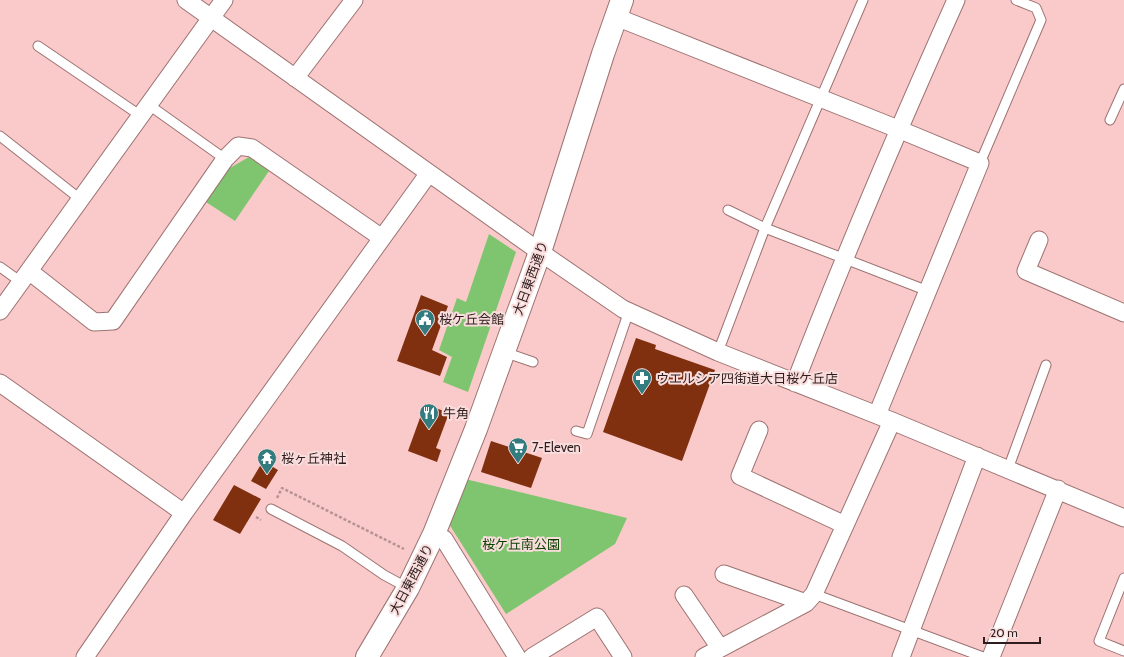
<svg xmlns="http://www.w3.org/2000/svg" width="1124" height="657" font-family="Cabin,'Noto Sans JP',sans-serif">
<style>
.green{fill:#7fc56f}
.building{fill:#802f0f}
.lines{fill:none;stroke-linecap:round;stroke-linejoin:round}
.lane-casing{stroke:#9d7372;stroke-width:11}
.street-casing{stroke:#9d7372;stroke-width:19}
.secondary-casing{stroke:#9d7372;stroke-width:24}
.path{stroke:#b89292;stroke-width:2.5;stroke-dasharray:3 2;stroke-linecap:butt}
.lane{stroke:#fff;stroke-width:9}
.street{stroke:#fff;stroke-width:17}
.secondary{stroke:#fff;stroke-width:22}
.labels{text-anchor:middle;stroke-width:4;stroke-linejoin:round;paint-order:stroke}
.street-label{font-size:13px;fill:#2e1d1d;stroke:#f9dddc}
.poi-label{font-size:13px;fill:#2e1d1d;stroke:#f9dddc;text-anchor:start}
.park-label{font-size:13px;fill:#0c4000;stroke:#f9dddc}
</style>
<rect width="100%" height="100%" fill="#f9cac9"/>
<path class="green" d="M249,157L269,171L235,221L206,202L228,169Z
M489,234L516,252L468,392L443,382L452,357L439,350L457,298L466,302Z
M465,479L627,518L615,544L506,614L449,524Z"/>
<path class="building" d="M421,295L448,306L432,350L447,357L440,376L397,361Z
M636,338L656,345L655,349L715,370L682,461L603,432Z
M425,404L449,413L436,448L441,450L437,462L408,451Z
M491,441L542,458L531,488L481,472Z
M263,461L278,470L266,489L251,481Z
M234,485L261,499L240,534L213,520Z"/>
<g class="lines">
<defs>
<path id="lane" d="M38,46L141,116
M149,105L225,159
M1110,120L1124,89
M0,136L80,199
M980,163L1041,20L1036,8L1016,0
M728,210L765,228L928,291
M0,267L21,282
M504,352L533,362
M718,352L765,228L863,0
M576,431L587,434L629,311
M1008,469L1046,365
M271,509L342,546L384,575L408,588
M1124,578L1099,641L1124,651
M814,594L983,657"/>
<path id="street" d="M186,0L540,252L623,309L718,352L892,421L1124,518
M616,17L898,129L980,163L877,415
M295,78L354,0
M1039,240L1026,271L1124,313
M29,271L94,322L113,321L225,159L238,146L252,148L382,238
M0,311L224,0
M0,383L184,513
M795,383C845,254 899,127 956,0
M759,430L740,476L845,525
M434,534L444,539L517,657
M724,574L806,603
M684,595L720,648
M85,657L184,513L429,173
M532,657L597,617L623,657
M704,657L806,603L814,594L892,421
M901,657L977,456
M991,657L1058,489"/>
<path id="secondary" d="M367,657L408,588L434,534L476,429L540,252L603,54L622,0"/>
</defs>
<use href="#lane" class="lane-casing"/>
<use href="#street" class="street-casing"/>
<use href="#secondary" class="secondary-casing"/>
<path class="path" d="M277,498L282,488L404,549
M256,517L261,520"/>
<use href="#lane" class="lane"/>
<use href="#street" class="street"/>
<use href="#secondary" class="secondary"/>
</g>
<defs>
<symbol id="civic-pin" viewBox="-11 -11 22 30"><path d="M0 17L-7.5 6A9.5 9.5 0 1 1 7.5 6Z" fill="#327b7f" stroke="#f9dddc"/><path d="M-.6-6.5H3V-4.5H.6V-3L4-1V1h2V6H-6V1h2V-1L-.6-3ZM-1.2 2.5V6h2.4V2.5Z" fill="#fff"/></symbol>
<symbol id="pharmacy-pin" viewBox="-11 -11 22 30"><path d="M0 17L-7.5 6A9.5 9.5 0 1 1 7.5 6Z" fill="#327b7f" stroke="#f9dddc"/><path d="M-2-6h4v4h4v4h-4v4h-4v-4h-4v-4h4Z" fill="#fff"/></symbol>
<symbol id="restaurant-pin" viewBox="-11 -11 22 30"><path d="M0 17L-7.5 6A9.5 9.5 0 1 1 7.5 6Z" fill="#327b7f" stroke="#f9dddc"/><path d="M-5-6h1v4h1v-4h1v4h1v-4h1v5L-1.5 .5V6h-2V.5L-5-1ZM5-6V6H3V1.5H1.5Q1.5-4 5-6Z" fill="#fff"/></symbol>
<symbol id="supermarket-pin" viewBox="-11 -11 22 30"><path d="M0 17L-7.5 6A9.5 9.5 0 1 1 7.5 6Z" fill="#327b7f" stroke="#f9dddc"/><path d="M-6-5.5h2.5l.6 2H6L4.5 2H-2.5L-4.4-4H-6ZM-1.5 3.2a1.3 1.3 0 1 0 .1 0ZM3 3.2a1.3 1.3 0 1 0 .1 0Z" fill="#fff"/></symbol>
<symbol id="temple-pin" viewBox="-11 -11 22 30"><path d="M0 17L-7.5 6A9.5 9.5 0 1 1 7.5 6Z" fill="#327b7f" stroke="#f9dddc"/><path d="M0-6L5-2H3V0L6.5 2.5H4V6H1.5V3h-3V6H-4V2.5H-6.5L-3 0V-2H-5Z" fill="#fff"/></symbol>
</defs>
<g fill-rule="evenodd">
<use href="#civic-pin" x="414" y="308" width="22" height="30"/>
<use href="#pharmacy-pin" x="631" y="367" width="22" height="30"/>
<use href="#restaurant-pin" x="418" y="402" width="22" height="30"/>
<use href="#supermarket-pin" x="507" y="436" width="22" height="30"/>
<use href="#temple-pin" x="256" y="447" width="22" height="30"/>
</g>
<g class="labels">
<g class="street-label">
<text transform="translate(530 278) rotate(-70)" y="5">大日東西通り</text>
<text transform="translate(411 579) rotate(-62)" y="5">大日東西通り</text>
</g>
<g class="poi-label">
<text x="439" y="324">桜ケ丘会館</text>
<text x="656" y="383">ウエルシア四街道大日桜ケ丘店</text>
<text x="443" y="418">牛角</text>
<text x="532" y="452">7-Eleven</text>
<text x="281" y="463">桜ヶ丘神社</text>
</g>
<g class="park-label">
<text x="521" y="549">桜ケ丘南公園</text>
</g>
</g>
<path d="M984 637v6h56v-6" fill="none" stroke="#2e1d1d" stroke-width="2"/>
<text x="990" y="637" font-size="12" fill="#2e1d1d" stroke="#f9dddc" stroke-width="3" paint-order="stroke">20 m</text>
</svg>
